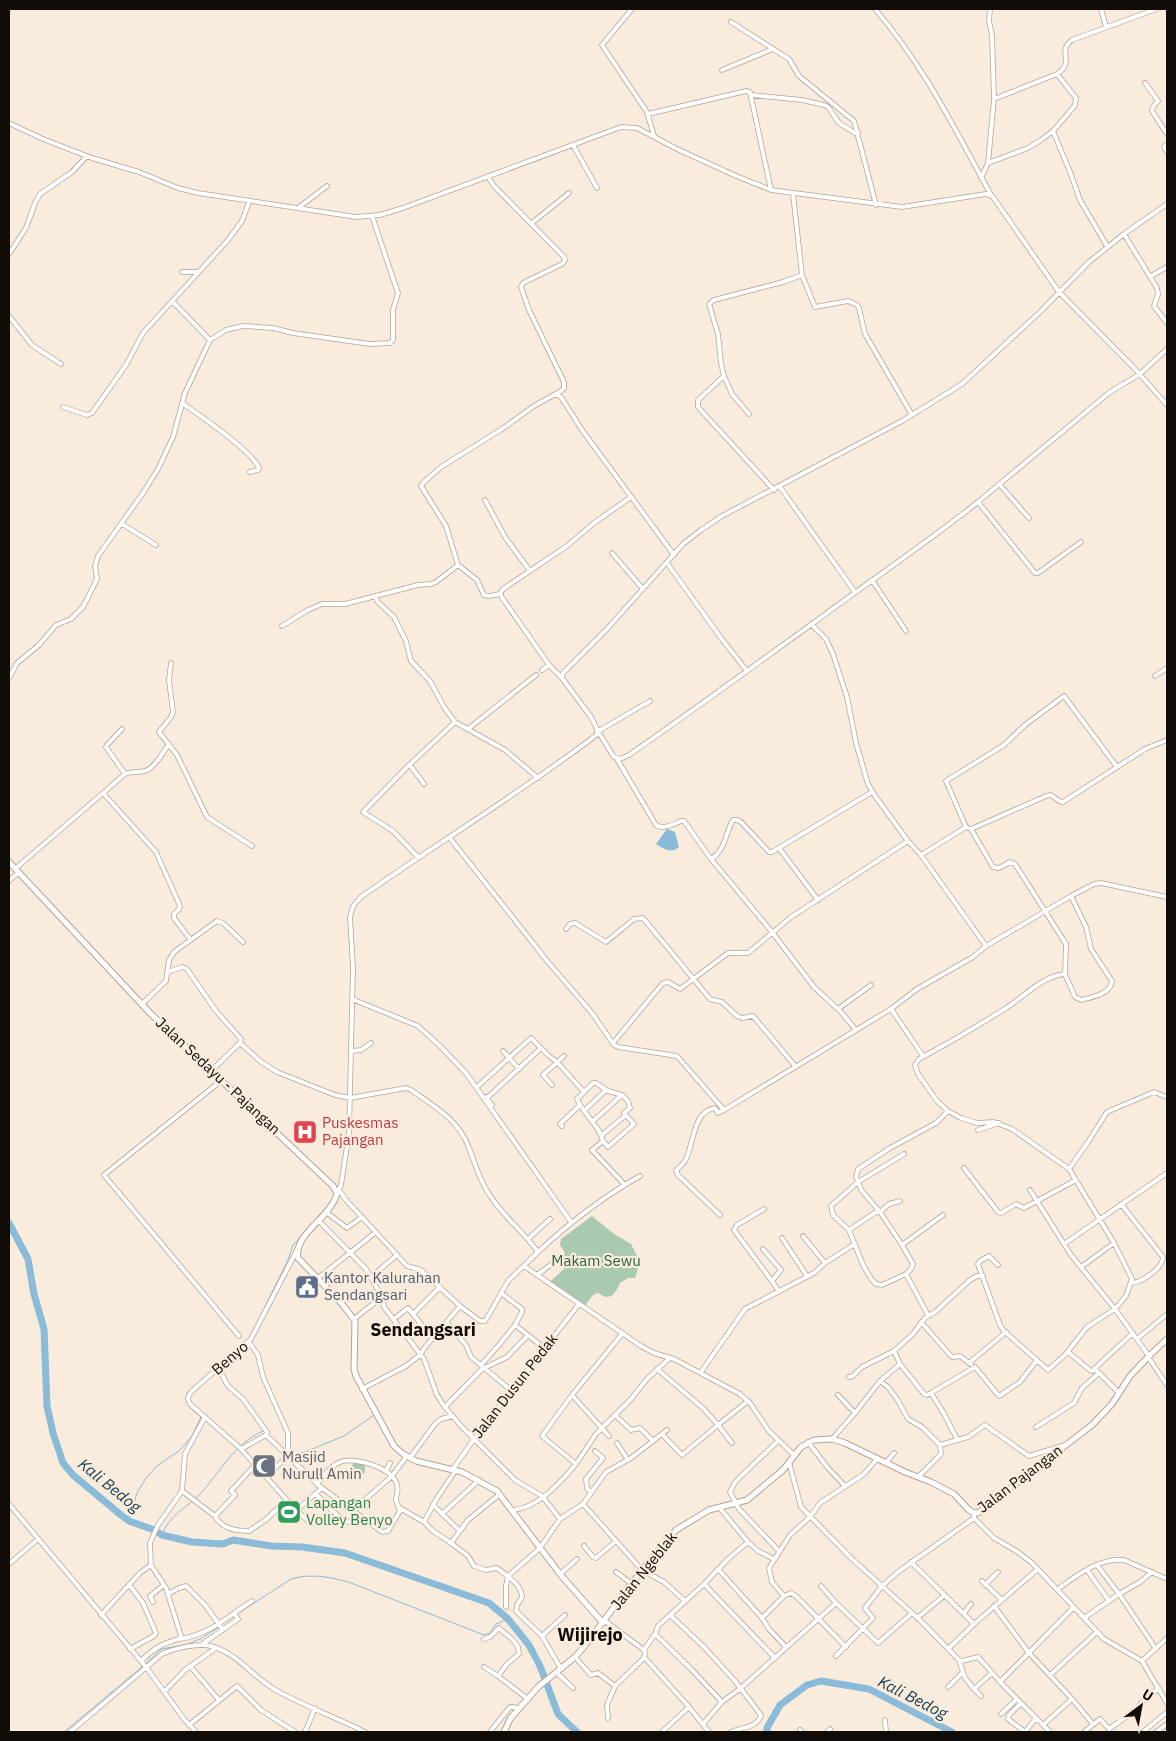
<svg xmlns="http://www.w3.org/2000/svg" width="1176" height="1741" font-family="'IBM Plex Sans',sans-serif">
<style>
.green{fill:#a9c9b1}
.water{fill:#8abbd8}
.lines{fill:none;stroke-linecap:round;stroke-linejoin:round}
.stream{stroke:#8abbd8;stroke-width:1}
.river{stroke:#8abbd8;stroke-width:7}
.minor-casing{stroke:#b2a496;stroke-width:5.5}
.major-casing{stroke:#b2a496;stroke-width:7}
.minor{stroke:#fff;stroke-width:4}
.major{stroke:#fff;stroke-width:5}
.labels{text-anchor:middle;stroke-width:4.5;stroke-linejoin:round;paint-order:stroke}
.street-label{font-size:15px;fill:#110c07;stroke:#faecdc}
.health-label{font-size:15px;fill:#be3a42;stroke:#faecdc;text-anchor:start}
.park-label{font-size:15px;fill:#24673c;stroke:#faecdc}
.service-label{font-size:15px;fill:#4e5e75;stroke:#faecdc;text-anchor:start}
.worship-label{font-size:15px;fill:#5b616d;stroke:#faecdc;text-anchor:start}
.leisure-label{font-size:15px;fill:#27864d;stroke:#faecdc;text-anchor:start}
.water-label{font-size:16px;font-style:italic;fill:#184156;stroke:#faecdc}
.quarter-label{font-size:18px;font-weight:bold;fill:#110c07;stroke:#faecdc}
</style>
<rect width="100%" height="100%" fill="#faecdc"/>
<path class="green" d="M592,1216L614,1234L631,1244L640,1262L635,1278H627L626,1280L621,1282C614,1294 612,1302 598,1293L593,1295L584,1307L555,1286L551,1281L565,1268L563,1257L565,1253L560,1245L561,1239Z
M356,1460L365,1465V1471L363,1475L351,1467Z"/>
<path class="water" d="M667,829L675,832L679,847C671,854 664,849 656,844Z"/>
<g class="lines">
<path class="stream" d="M256,1325L288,1260L293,1245L326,1208
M290,1455L305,1452L344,1436L374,1415
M129,1521L137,1493L146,1478L158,1465L179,1451L192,1436L201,1417C193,1411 183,1403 187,1393L220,1364
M162,1535C168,1516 188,1507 201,1493C220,1472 235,1443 263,1431L266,1433
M222,1624L291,1579C312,1573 331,1577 351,1583L484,1635L490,1633L496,1624L508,1619
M146,1663L162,1649L188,1644L200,1639L219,1627
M64,1732L143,1666"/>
<path class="river" d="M9,1223L28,1259L34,1294L44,1329L47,1406L53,1433L63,1463L73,1475L121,1515L129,1521L154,1530L162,1535L192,1542L223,1544L233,1540L271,1546L302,1547L345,1553L489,1603L508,1619L529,1645L540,1666L558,1714L577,1732
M767,1732V1728L780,1705L807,1685L821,1681L869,1689L952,1732"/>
<defs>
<path id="minor" d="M632,9L602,45L647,112L654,136
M875,9C923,64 956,131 991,195
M1101,9L1106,27
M731,22L789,59L799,76L854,121L876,205
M722,70L773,49
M1145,83L1158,101L1153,107L1152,111L1167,134
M751,95L802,100L824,105L828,107L839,123L855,133L858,132
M994,99L1057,74C1076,62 1056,52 1072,40L1156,9
M648,114L746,91L750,92L771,190
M9,123L43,139L92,158L139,172L178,188L198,193L356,217L380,215L403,208L621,127L637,128L677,149L734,175L771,190L902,207L986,194L993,197L1059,292L1135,369L1167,405
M1053,131L1070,172L1080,200L1107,246
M1167,144L1164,147L1167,152
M573,145L597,188
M988,163L1028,148L1041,140L1053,131L1072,109L1075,105L1076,98L1057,74
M488,177L494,186L564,257L565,260L562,264L523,283L521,287L529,310L564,382V388L561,391L534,406L502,429L441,467L424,482L421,486L446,526L458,565L477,580L484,595L489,596L500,594
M981,178L988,163L994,99L992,35L989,21L990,9
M298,208L327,186
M532,223L569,193
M1124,234L1157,288L1158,294L1154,306L1167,323
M9,254L26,228L35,203L40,194L72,172L87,156
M182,272H198
M802,275L815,307L848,301L857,305L859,308L865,334L912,415
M1151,276L1167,267
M172,301L210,340L226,330L243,326L273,328L293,333L370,344L390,343L393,340V310L398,293L372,216
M9,316L32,345L61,364
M724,376L698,400V407L774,490
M556,394L561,397L582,430L674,555
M182,403C198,414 253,452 259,468L258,470L250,472
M63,407L87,415L92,413L126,365L143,333L228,240L242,221L249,202
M749,414L732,394L724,376L721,363L718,334L709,304L714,300L783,282L802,275L793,194
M1000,485L1029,518
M780,487L855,592
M485,500L505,537L530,571
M122,524L156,545
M1081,542L1038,573H1035L978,502L1110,392L1140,374L1167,349
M612,553L643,589
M667,563L721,638L747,671
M872,580L906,631
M375,596L378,602L394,617L406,641L411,661L430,681L444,707L455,722L505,750L538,778
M811,624L826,639L833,654L847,697L856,743L868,784L875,796L908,841
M282,626L308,610L322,604H345L418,585L431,584L436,582L458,565
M171,663L169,680L173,712L171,717L159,732L177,755L207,817L252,846
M542,670L549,665
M1155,676L1167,668
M9,678L17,663L39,645L56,625L71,619L83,607L97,579L95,566L98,556L143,493L158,469L173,437L185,393L210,340
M562,678L549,665L501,596V592L503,589L567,546L594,523L631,497
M122,729L107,745L106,747L125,774
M468,729L536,675
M597,732L650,701
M599,733L614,757L620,759L629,755C691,712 751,668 812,624C867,583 924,545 978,502
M617,759L656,825C663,830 674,824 681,821H684L711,859
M410,765L424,784
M103,793L156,852L180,906L179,909L174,914V918L190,939
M966,827L946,781L1004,745L1025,725L1064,696L1117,767
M971,829L993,867L999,868L1010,862L1015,864L1066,944L1065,974
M449,837L548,962L592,1013L614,1045L618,1047L677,1056L724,1110L891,1009L917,989L973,957L986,946L1071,896L1094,884L1101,883L1167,897
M779,848L818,900
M921,855L986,946
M418,857L393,831L363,812L406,768L455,722
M15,869L125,774C132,771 138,773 145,771C155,768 163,752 169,744
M9,881L18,873
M566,929L570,924L575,923L606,942L634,919L643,918L710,999L722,1002L737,1016L742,1018L753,1016L796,1067
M168,972L182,967L187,969L216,1011L241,1039L240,1043L260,1061L277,1072L335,1095L350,1098L406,1088L411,1090C434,1106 459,1120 469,1148C476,1166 481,1184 493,1200C506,1218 524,1233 538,1252L508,1281L487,1318L485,1321H480L460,1306L421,1270L407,1266L347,1201L339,1190
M352,999L418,1026L439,1045L466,1073L571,1222
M142,1004L166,981L169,960L174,952L217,921L223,923L243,942
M838,1009L871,985
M891,1009L923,1056
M856,1030L841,1012L814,987L772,932L711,859C726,850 725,833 733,820H737L741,822L769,852H772L872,792
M613,1043L663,983L668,982L680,989L728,953H748L791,917L908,841L921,855L966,827L971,829L1046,796L1051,795L1059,801L1063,802L1145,749L1167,740
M351,1051L361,1050L371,1043
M503,1051L519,1069
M212,1070L240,1043
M222,1080L104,1175L239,1336
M552,1085L543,1075L564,1056
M478,1086L531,1038L549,1056L557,1062L584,1092
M486,1097L492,1105
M487,1098L541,1048
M584,1111L606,1090
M592,1122L622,1095L628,1101L630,1108L624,1113L634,1124L608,1147L603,1141L592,1150L625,1185
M562,1126L560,1124L580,1105
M978,1130L999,1123
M602,1135L626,1115
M603,1141C600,1126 583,1114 577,1099L593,1083H596L608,1091L622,1095
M904,1154L858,1182L831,1206L833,1215L849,1230L863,1265L872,1280L876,1284L882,1285L906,1274L928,1315
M964,1168L998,1212L1001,1213L1016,1204L1024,1208L1076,1180
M1069,1169L1088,1142L1107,1112L1154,1092L1167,1097
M1030,1190L1071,1255L1115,1309L1149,1356
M337,1193L341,1185L349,1133L353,967L350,917L353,906L361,897C439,842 522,792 599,733L591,717L562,678L563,673L606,630L683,544L701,530L722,516L902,421L962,384L1040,312L1089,262L1124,234L1167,204
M1121,1204L1163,1257C1163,1268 1141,1283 1131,1283
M764,1209L737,1225L734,1230L772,1281
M326,1212L347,1228L362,1217
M720,1215L678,1175L676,1171C679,1166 684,1164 686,1159C694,1143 693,1111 715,1108L718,1113L724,1110
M319,1221L366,1269L382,1297L354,1319
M849,1230L876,1212H880L889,1204L900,1201
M803,1236L825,1263
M782,1238L807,1276
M528,1239L550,1219
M1064,1244L1167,1173
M902,1245L880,1212L862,1191L856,1177L858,1169L890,1148L936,1123L948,1111
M763,1249L781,1270L772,1281L779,1292
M297,1250L251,1339L192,1391L189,1395L188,1399L190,1404L241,1449L294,1508H299L322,1488L317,1484C324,1476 330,1466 340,1462C355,1456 393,1468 397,1485C399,1490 396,1495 396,1500C397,1505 399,1507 400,1511L388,1531L382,1532L322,1488
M538,1252C569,1223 603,1197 640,1176
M998,1265L989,1256L980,1261L978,1264L1000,1325L1004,1331L1048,1370L1065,1355L1087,1327L1115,1309L1126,1296L1132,1279L1114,1243L1069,1169L1012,1129L994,1122L977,1123L961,1118L948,1111L937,1101L918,1074L915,1065L919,1059C949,1043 978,1026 1006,1008C1025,996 1042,976 1065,974L1075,997L1081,1000C1092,997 1111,994 1112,981L1091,949L1086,927L1071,896
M524,1266L641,1346L654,1353L674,1359L740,1394L750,1403L769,1431L794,1455
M1081,1267L1114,1243
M906,1274L911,1269L913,1264L902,1245L943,1215
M537,1275L552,1264
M371,1277L397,1255
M317,1279L376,1232
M501,1293L522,1309V1312L515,1325L528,1335
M382,1297L384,1307L424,1359L437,1395L444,1406L462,1427L515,1480L542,1496L560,1519L583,1504L606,1472L631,1458L667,1430
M413,1314L440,1287
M394,1319L408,1308L433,1339
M921,1322L951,1356L953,1357L960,1356L969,1363
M447,1323L466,1345L471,1357L512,1391
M622,1334L572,1395L542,1436L576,1464L596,1434L631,1399L647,1379L670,1358
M1137,1339L1166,1315
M249,1342L258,1355L263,1377L288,1433V1456L266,1476
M894,1351L900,1364
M1068,1352L1091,1371L1096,1370L1119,1393
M1148,1357L1167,1385
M971,1364L969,1363L1006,1332
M481,1365L499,1345L515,1325
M218,1368L228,1386L243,1399L267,1432L266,1435L241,1449
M657,1369L704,1409L718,1425L682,1455L662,1434
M1094,1369L1133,1333
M701,1372L745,1309L814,1273L825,1263L855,1244
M849,1377L853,1376L862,1367L894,1351L913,1334L925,1318L935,1312L970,1280L977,1276H983
M880,1381L888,1387L897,1399L908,1419L922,1427L940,1445
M362,1389L406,1366L420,1355L426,1346L460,1306
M572,1395L609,1436
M445,1407L482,1369L507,1357L528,1335L544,1348
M855,1413L880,1381L900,1364L924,1394L927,1395L931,1393
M615,1415L631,1430L640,1428L653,1441
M1036,1427L1074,1403L1082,1388L1099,1373
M266,1435L317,1484
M832,1439L855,1413L838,1395
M957,1439L943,1412L931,1393L975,1367L999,1396L1020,1382L1037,1360
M778,1441L739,1478L734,1484L730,1492L739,1509L779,1551
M808,1442L828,1468L845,1486
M617,1443L628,1460
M732,1443L718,1425L748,1401
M410,1458L435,1424L441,1419L453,1416
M789,1462L801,1507L851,1558L920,1620L959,1660L962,1661L978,1657L1002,1684L1036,1718
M886,1463L894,1453
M453,1469L474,1439L579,1304
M456,1470L437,1498L424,1522L433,1531L451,1543L468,1520L500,1494
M386,1471L390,1463
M918,1477L940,1455L941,1453L940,1445L968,1437L985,1425L1029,1456L1065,1445
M182,1491L215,1516L235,1495L231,1491L255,1465
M591,1493L587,1488L586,1479L603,1458L595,1451
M316,1494C326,1504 335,1516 348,1522L354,1519L357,1515
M9,1504L146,1667L184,1719L196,1732
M583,1504L642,1570L664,1582L685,1601
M433,1505L459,1530
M294,1508L309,1522
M400,1508L424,1522
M514,1510C539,1507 560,1483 576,1464
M352,1511L391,1477L407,1456
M974,1513V1518L994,1538L1018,1552L1032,1563L1104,1639L1142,1661L1167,1703
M442,1514L479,1480
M215,1516C222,1529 236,1531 249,1531L267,1519L286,1500
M748,1542L758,1551L774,1559
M451,1543L468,1556L474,1566L486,1570L497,1568C506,1575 522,1585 522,1597L517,1605L516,1611L542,1636L561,1669
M584,1546L593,1557L596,1558L616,1541
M911,1562L974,1624L1002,1600
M9,1564L38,1539
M1097,1565L1119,1594L1140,1582L1152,1572
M718,1569L762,1618
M1087,1570L1109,1601
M616,1572L632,1584
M560,1574L577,1559
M982,1581L1002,1600L1038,1569
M704,1584L775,1658
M985,1585L998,1572
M130,1586L143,1603L156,1633L154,1636L130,1649
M821,1586L836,1603
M1058,1589C1076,1576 1100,1557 1124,1560L1167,1579
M168,1594L179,1588L186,1586L205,1605L223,1630
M784,1596L762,1618L769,1629L786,1647
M153,1602L150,1596L164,1585
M994,1606L1029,1653L1072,1699L1093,1724
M506,1607V1586L508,1576L540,1548L560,1519
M964,1613L971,1604
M101,1615L140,1573L151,1565
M670,1615L704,1647L735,1681L761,1715C757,1728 742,1727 731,1732
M917,1618L945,1595
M1084,1618L1119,1594L1156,1649
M605,1621L644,1650
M655,1634L692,1670L722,1702L741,1688L836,1603L878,1643L912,1613
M542,1636L565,1615
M179,1639C207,1636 229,1616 252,1601
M484,1639L490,1637L499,1628L513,1640L518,1647L519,1654L507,1664L498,1676L528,1699
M201,1645L238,1619L234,1613
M846,1647L796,1596L791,1593L784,1596L772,1582L769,1568L790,1535L810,1517L820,1503L864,1474L877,1459
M948,1649L974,1624
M836,1656L873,1618L865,1608L882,1586L898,1572L974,1518
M575,1657L589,1673L591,1675L598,1673L615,1686L644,1658L646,1659L689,1707L709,1732
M644,1658L645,1653L644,1650L655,1634L658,1626L704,1584L728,1559L748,1542L719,1507
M959,1660L965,1678L974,1689L992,1673
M141,1661C153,1649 163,1643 179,1639L181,1636L166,1588L151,1565L150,1543L158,1525L182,1491L185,1454L205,1417
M1142,1661L1167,1638
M190,1666L219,1700
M484,1667L498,1676
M557,1673L573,1688
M1050,1675L1097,1632
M1000,1682L1074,1607
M948,1687L963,1672
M974,1689L981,1696
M164,1692L185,1670L216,1648
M1021,1703L1009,1715L1008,1719L1025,1732
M1001,1714L1017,1699
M608,1718L607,1705L615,1686
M885,1720L886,1732
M703,1724L722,1702
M189,1725L237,1686L261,1710L295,1732
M1043,1725L1072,1699
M800,1730L802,1732
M70,1732L162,1654C175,1648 197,1643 211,1646C237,1653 252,1676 274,1689C303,1706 336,1717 365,1732
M305,1732L315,1708
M490,1732L510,1707H514L519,1709
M662,1732L689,1707
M827,1732L830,1729
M1025,1732L1036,1718L1050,1732
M1084,1732L1100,1719L1109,1729L1137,1709L1141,1703L1159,1688
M1143,1732L1167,1712
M1156,1732L1167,1724"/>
<path id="major" d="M9,862L150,1013L333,1186L337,1193C332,1217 293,1234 298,1258L343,1305L355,1321L354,1369L356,1376L394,1446L403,1454L416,1461L462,1472L497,1491L560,1574L603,1623
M504,1732L510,1719L538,1687L575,1657L583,1648L642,1570L676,1530L709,1510L747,1500L783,1470L801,1447L814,1440L832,1439L845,1443L905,1472L931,1482L954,1494L969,1510L974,1513H978L1092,1425L1112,1404L1130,1376L1149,1356L1167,1339"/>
</defs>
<use href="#minor" class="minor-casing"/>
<use href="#major" class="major-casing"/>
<use href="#minor" class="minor"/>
<use href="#major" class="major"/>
</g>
<defs>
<symbol id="hospital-square" viewBox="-11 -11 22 22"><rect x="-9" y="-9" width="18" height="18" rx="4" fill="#e0444e" stroke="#faecdc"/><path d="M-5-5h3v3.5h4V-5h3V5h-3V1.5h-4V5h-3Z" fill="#fff"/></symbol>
<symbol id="civic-square" viewBox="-11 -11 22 22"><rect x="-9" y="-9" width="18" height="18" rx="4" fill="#5c6f8a" stroke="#faecdc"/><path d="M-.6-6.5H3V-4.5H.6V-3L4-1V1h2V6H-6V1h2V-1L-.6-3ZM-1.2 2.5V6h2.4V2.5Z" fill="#fff"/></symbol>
<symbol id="mosque-square" viewBox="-11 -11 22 22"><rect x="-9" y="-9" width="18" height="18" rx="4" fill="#6b7280" stroke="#faecdc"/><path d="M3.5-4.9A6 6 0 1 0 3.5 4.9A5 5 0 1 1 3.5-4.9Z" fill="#fff"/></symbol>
<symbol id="stadium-square" viewBox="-11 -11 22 22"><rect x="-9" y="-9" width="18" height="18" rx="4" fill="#2e9e5b" stroke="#faecdc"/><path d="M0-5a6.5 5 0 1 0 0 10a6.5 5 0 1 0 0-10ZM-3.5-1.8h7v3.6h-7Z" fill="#fff"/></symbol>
</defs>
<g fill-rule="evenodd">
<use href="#hospital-square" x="291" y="1118" width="28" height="28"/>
<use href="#civic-square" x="293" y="1273" width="28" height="28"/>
<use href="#mosque-square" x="250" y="1452" width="28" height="28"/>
<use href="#stadium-square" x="275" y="1498" width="28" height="28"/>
</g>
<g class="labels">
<g class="street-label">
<text transform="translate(218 1076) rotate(43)" y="5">Jalan Sedayu - Pajangan</text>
<text transform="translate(230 1358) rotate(-41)" y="5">Benyo</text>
<text transform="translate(515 1386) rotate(-52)" y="5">Jalan Dusun Pedak</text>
<text transform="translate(1020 1479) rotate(-37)" y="5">Jalan Pajangan</text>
<text transform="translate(644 1571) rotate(-51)" y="5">Jalan Ngeblak</text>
</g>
<g class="health-label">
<text x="322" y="1128">Puskesmas<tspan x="322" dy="17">Pajangan</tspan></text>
</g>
<g class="park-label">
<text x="596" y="1266">Makam Sewu</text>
</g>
<g class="service-label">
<text x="324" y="1283">Kantor Kalurahan<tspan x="324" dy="17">Sendangsari</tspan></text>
</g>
<g class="worship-label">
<text x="282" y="1462">Masjid<tspan x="282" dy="17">Nurull Amin</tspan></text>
</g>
<g class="leisure-label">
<text x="306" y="1508">Lapangan<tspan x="306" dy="17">Volley Benyo</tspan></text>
</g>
<g class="water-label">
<text transform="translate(110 1485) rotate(39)" y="6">Kali Bedog</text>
<text transform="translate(913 1697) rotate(27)" y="6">Kali Bedog</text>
</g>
<g class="quarter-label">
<text x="423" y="1336">Sendangsari</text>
<text x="590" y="1641">Wijirejo</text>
</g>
</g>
<rect width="1176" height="1741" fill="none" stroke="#110c07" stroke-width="20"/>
<g transform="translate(1141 1706) rotate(32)" stroke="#faecdc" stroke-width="4" paint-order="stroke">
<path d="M0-4L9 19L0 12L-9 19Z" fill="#110c07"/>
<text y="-8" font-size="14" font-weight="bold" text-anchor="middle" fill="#110c07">U</text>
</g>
</svg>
